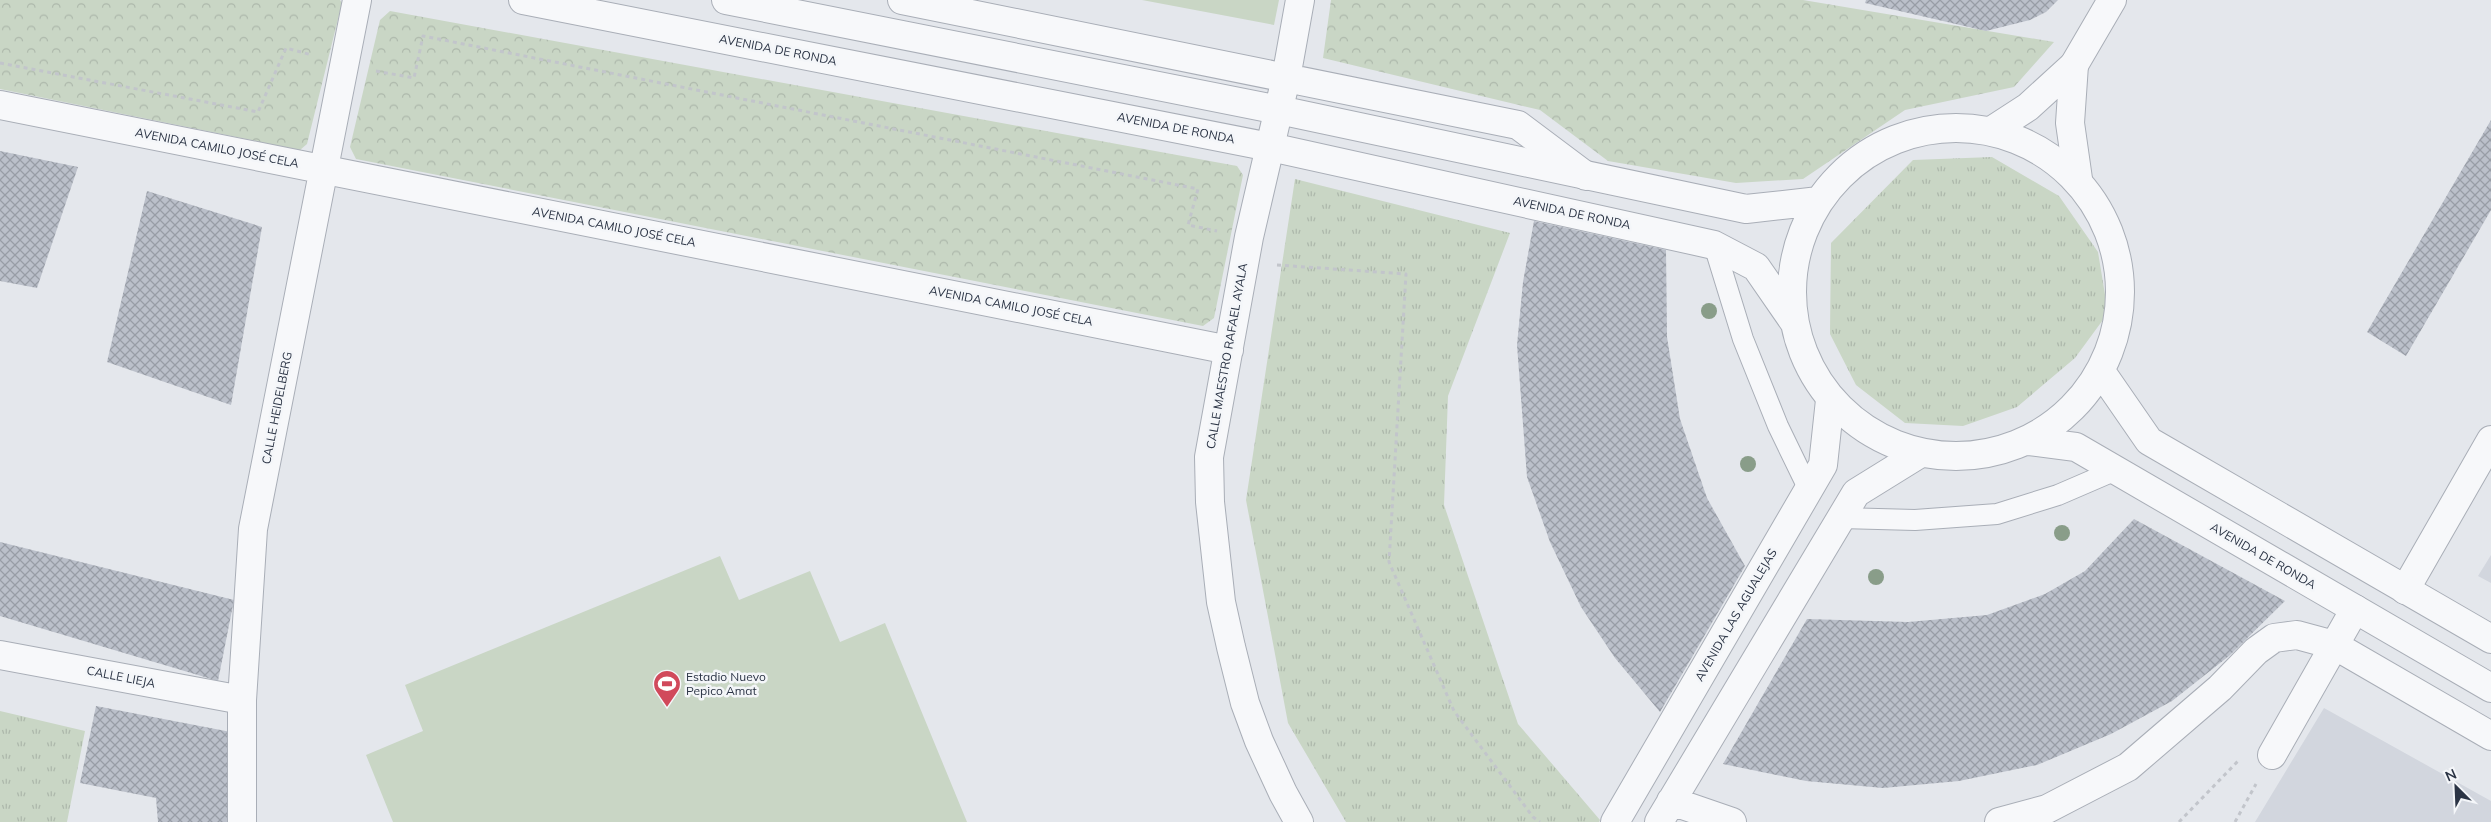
<svg xmlns="http://www.w3.org/2000/svg" width="2491" height="822" font-family="Mulish,sans-serif">
<style>
.built{fill:#d2d6de}
.grass{fill:url(#grass-tufts)}
.park{fill:url(#park-crowns)}
.garden{fill:#c9d6c5}
.building{fill:url(#building-cross-hatch)}
.lines{fill:none;stroke-linecap:round;stroke-linejoin:round}
.service-casing{stroke:#a9aeb7;stroke-width:22}
.minor-casing{stroke:#a9aeb7;stroke-width:30}
.tertiary-casing{stroke:#a9aeb7;stroke-width:30}
.path{stroke:#c2c5cb;stroke-width:3;stroke-dasharray:4 4;stroke-linecap:butt}
.service{stroke:#f7f8fa;stroke-width:20}
.minor{stroke:#f7f8fa;stroke-width:28}
.tertiary{stroke:#f7f8fa;stroke-width:28}
.tree{fill:#899d89}
.labels{text-anchor:middle;stroke-width:5;stroke-linejoin:round;paint-order:stroke}
.street-label{font-size:12px;fill:#2b3445;stroke:#f4f6f9}
.poi-label{font-size:12px;fill:#2b3445;stroke:#f4f6f9;text-anchor:start}
</style>
<defs>
<pattern id="grass-tufts" width="24" height="20" patternUnits="userSpaceOnUse" patternTransform="scale(1.25)"><rect width="24" height="20" fill="#c9d6c5"/><path d="M3 7l-1-3M5 7V3M7 7l1-3M15 17l-1-3M17 17v-4M19 17l1-3" fill="none" stroke="#adb8ab"/></pattern>
<pattern id="park-crowns" width="20" height="18" patternUnits="userSpaceOnUse" patternTransform="scale(1.25)"><rect width="20" height="18" fill="#c9d6c5"/><path d="M2 6a3 3 0 1 1 6 0M12 15a3 3 0 1 1 6 0" fill="none" stroke="#adb8ab"/></pattern>
<pattern id="building-cross-hatch" width="8" height="8" patternUnits="userSpaceOnUse" patternTransform="scale(1.25)"><rect width="8" height="8" fill="#bbc0ca"/><path d="M0 0l8 8M0 8l8-8" fill="none" stroke="#989da6"/></pattern>
</defs>
<rect width="100%" height="100%" fill="#e4e7ec"/>
<path class="built" d="M2491,555V583L2478,576Z
M2324,708L2491,801V822H2255Z"/>
<path class="grass" d="M1992,157L2059,196L2098,252L2108,313L2075,358L2017,407L1963,426L1905,423L1856,385L1830,334L1831,243L1913,160Z
M1295,179L1510,233L1448,396L1444,505L1518,724L1600,820L1599,822H1346L1288,723L1246,500Z
M0,711L85,731L67,822H0Z"/>
<path class="park" d="M0,0H340L342,3L307,144L300,150L0,89Z
M1331,0H1803L2054,42L2014,87L1905,110L1803,179L1736,183L1608,161L1540,110L1323,58Z
M390,11L1237,166L1243,175L1214,318L1203,326L356,159L350,147L380,20Z"/>
<path class="garden" d="M1142,0H1279L1274,25Z
M720,556L739,600L810,571L840,642L885,623L967,822H393L366,755L423,731L405,685Z"/>
<path class="building" d="M1866,0H2058L2046,12L2030,20L1986,31L1865,3Z
M2491,120V210L2406,356L2367,332Z
M0,151L78,167L37,288L0,281Z
M147,191L262,227L231,405L107,362Z
M1534,221L1666,250L1667,337L1680,419L1707,498L1745,566L1660,712L1615,658L1581,607L1550,542L1527,477L1517,345L1523,282Z
M2134,519L2285,601L2229,656L2172,701L2111,734L2037,765L1959,781L1883,788L1806,781L1723,764L1807,619L1908,622L1987,615L2045,594L2085,571Z
M0,542L234,600L218,681L0,616Z
M96,706L231,732L235,822H158L156,798L80,783Z"/>
<g class="lines">
<defs>
<path id="service" d="M1714,245L1743,339L1778,426L1809,490
M1841,518L1915,520L1997,514L2058,495L2116,470"/>
<path id="minor" d="M902,0L1518,125L1586,176
M2074,65L2070,123L2078,179
M0,105L1229,350
M1991,131L2028,107L2074,65
M2405,590L2491,440
M0,655L242,700
M2272,755L2355,609
M1671,801L1732,822
M242,822V700L253,529L357,0
M1299,822L1283,793L1259,741L1245,703L1231,647L1221,602L1210,502L1209,457L1249,237L1286,78L1300,0
M1615,822L1823,465L1830,400
M1659,822L1856,493L1919,454
M1999,822L2047,809L2128,767L2220,688L2256,651L2274,638L2297,635L2334,645L2491,736"/>
<path id="tertiary" d="M523,0L1270,147L1714,245L1756,267L1794,322
M726,0L1279,110L1746,209L1819,201
M2074,65L2112,0
M1792 292a164 164 0 1 1 328 0a164 164 0 1 1-328 0Z
M2102,373L2149,441L2491,639
M2029,441L2076,447L2491,688"/>
</defs>
<use href="#service" class="service-casing"/>
<use href="#minor" class="minor-casing"/>
<use href="#tertiary" class="tertiary-casing"/>
<path class="path" d="M0,63L258,112L286,48L312,55
M376,71L414,78L423,36L1198,189L1188,225L1217,231
M1277,265L1406,274L1389,562L1454,711L1533,817L1540,822
M2179,822L2239,760
M2235,822L2256,784"/>
<use href="#service" class="service"/>
<use href="#minor" class="minor"/>
<use href="#tertiary" class="tertiary"/>
</g>
<g class="tree">
<circle cx="1709" cy="311" r="8"/>
<circle cx="1748" cy="464" r="8"/>
<circle cx="2062" cy="533" r="8"/>
<circle cx="1876" cy="577" r="8"/>
</g>
<defs>
<symbol id="stadium-pin" viewBox="-11 -11 22 30"><path d="M0 17L-7.5 6A9.5 9.5 0 1 1 7.5 6Z" fill="#d1495b" stroke="#f4f6f9"/><path d="M0-5a6.5 5 0 1 0 0 10a6.5 5 0 1 0 0-10ZM-3.5-1.8h7v3.6h-7Z" fill="#fff"/></symbol>
</defs>
<g fill-rule="evenodd">
<use href="#stadium-pin" x="651" y="668" width="32" height="43"/>
</g>
<g class="labels">
<g class="street-label">
<text transform="translate(778 50) rotate(11)" y="4">AVENIDA DE RONDA</text>
<text transform="translate(1176 128) rotate(11)" y="4">AVENIDA DE RONDA</text>
<text transform="translate(217 148) rotate(11)" y="4">AVENIDA CAMILO JOSÉ CELA</text>
<text transform="translate(1572 213) rotate(12)" y="4">AVENIDA DE RONDA</text>
<text transform="translate(614 227) rotate(11)" y="4">AVENIDA CAMILO JOSÉ CELA</text>
<text transform="translate(1011 306) rotate(11)" y="4">AVENIDA CAMILO JOSÉ CELA</text>
<text transform="translate(1227 356) rotate(-80)" y="4">CALLE MAESTRO RAFAEL AYALA</text>
<text transform="translate(277 408) rotate(-79)" y="4">CALLE HEIDELBERG</text>
<text transform="translate(2263 556) rotate(30)" y="4">AVENIDA DE RONDA</text>
<text transform="translate(1736 615) rotate(-60)" y="4">AVENIDA LAS AGUALEJAS</text>
<text transform="translate(121 677) rotate(11)" y="4">CALLE LIEJA</text>
</g>
<g class="poi-label">
<text x="686" y="681">Estadio Nuevo<tspan x="686" dy="14">Pepico Amat</tspan></text>
</g>
</g>
<g transform="translate(2456 787) rotate(336)" stroke="#f4f6f9" stroke-width="4" paint-order="stroke">
<path d="M0-4L9 19L0 12L-9 19Z" fill="#2b3445"/>
<text y="-8" font-size="14" font-weight="bold" text-anchor="middle" fill="#2b3445">N</text>
</g>
</svg>
